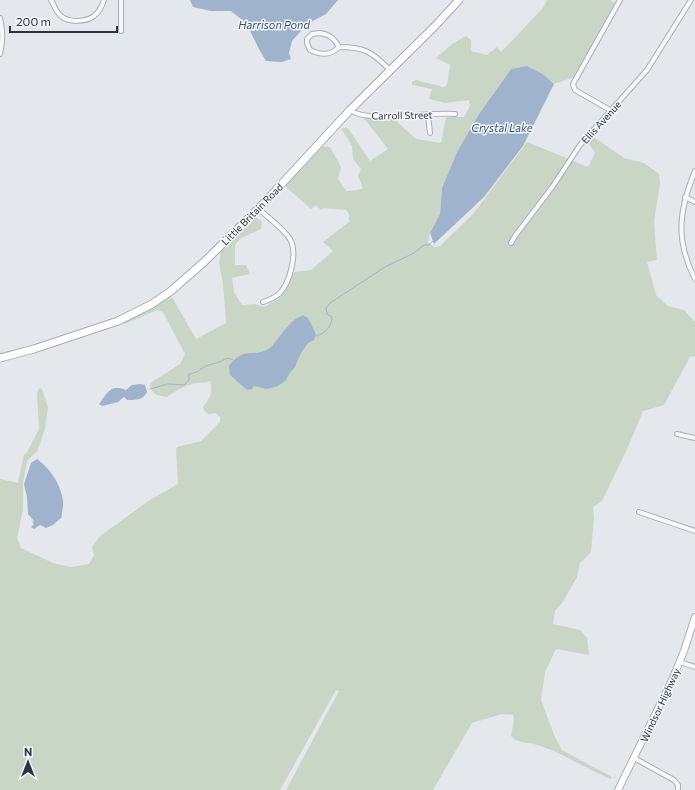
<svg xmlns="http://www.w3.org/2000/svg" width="695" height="790" font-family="Commissioner,sans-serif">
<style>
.green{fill:#c9d6c5}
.water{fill:#9fb4cc}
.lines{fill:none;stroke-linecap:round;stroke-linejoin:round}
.stream{stroke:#9fb4cc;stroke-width:1}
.minor-casing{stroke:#a9aeb7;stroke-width:6}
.secondary-casing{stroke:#a9aeb7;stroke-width:8}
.primary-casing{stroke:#a3abb8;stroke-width:9}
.minor{stroke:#f7f8fa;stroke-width:4}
.secondary{stroke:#fff;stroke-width:6}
.primary{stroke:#fff;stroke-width:7}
.labels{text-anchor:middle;stroke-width:3;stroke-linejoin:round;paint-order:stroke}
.street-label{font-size:10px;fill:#2b3445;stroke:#f4f6f9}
.water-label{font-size:11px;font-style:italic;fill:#34527a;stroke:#f4f6f9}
</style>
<rect width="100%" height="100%" fill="#e4e7ec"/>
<path class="green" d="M547,0H610L615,3L574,77L554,84L543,74L527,66L511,69L479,114L457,152L442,188L440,214L430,233L428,242L434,247L440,246L473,214L527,142L588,167L595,153L588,142L592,138H595L624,158L644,163L659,174L660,184L654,221L657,260L647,262L656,295L668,306L684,310L695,322V356L690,357L664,405L643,411L629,445L602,501L593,507L594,517L591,552L580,563L577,577L562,603L555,611L553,624L580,630L587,638L589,655L556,649L545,672L541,700L554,735L562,750L612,777L611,779C585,769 560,751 534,744C525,742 517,743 511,736L514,720L513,715L502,714L472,723L433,790H286L339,691L336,690L280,790H0V479L18,483L24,454H26L39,429L37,393L39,388L42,389L48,407L45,428L38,450L27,461L23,483V510L17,538L21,548L53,563L71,567L89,564L94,555L92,547L100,536L150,500L178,484L176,449L177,447L201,441L220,422V417L215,413L208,414L204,410L203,407C210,399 213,392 210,381C206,383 202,382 197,383C186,385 176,390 167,397C158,396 152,395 150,385L152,382L180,364L185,354L163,312L157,310L125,324L124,323L125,321L172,297L196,339L226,323L223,284L219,263L221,251L256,217L262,222L261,229L241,238L235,245V265H246L250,274L232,278L234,292L242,305L255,304L263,307C285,297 285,293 294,272L311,270L333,251L323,242L350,221L348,218L350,216L346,210L324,208L321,210L316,205L311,209L285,186L323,146L330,147L341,167L338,179L346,191L358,190L363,188L358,176L361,169L353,159L352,146L341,128H348L370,161L388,149L364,118L394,119L416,139L441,143L446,117H464L470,106L469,100L445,103L429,99L432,89L412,85V82L416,80L444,87L447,85L450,65L436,58L452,44L466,36L471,40V51L487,55L497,47L501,52L543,8Z"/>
<path class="water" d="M190,0H338L326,14L307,24L292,41L289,53L291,59L282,62L266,61L259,49L246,23L231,11H211L193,7Z
M527,66L543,74L554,84L523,146L484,197L434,244L430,233L440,214L442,188L457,152L479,114L511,69Z
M303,315L308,318L316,334L314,340L308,343L301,353L295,367L289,374L286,380L278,386L267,389L254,386L252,389L247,390L230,375L229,366C245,345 253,359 270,348C272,347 274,343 276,341C283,332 292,319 303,315Z
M140,384L145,385L147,392C143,400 136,400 127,400L124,397L118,402L102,406L99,404C104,398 109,386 119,388C122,388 123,389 126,390L132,385Z
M37,459C51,469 61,485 63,501C64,507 61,512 62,517L53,525L46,528L40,525L34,529L31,527L34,524L32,522L34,521L28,514L27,497L24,484L31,463Z"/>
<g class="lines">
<path class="stream" d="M316,336C324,334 332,327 332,317L327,314L326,308L330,303L385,267L414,253L424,245H429L433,241
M150,389L168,384L184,385L189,380V374C197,373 199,370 206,366C210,364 215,364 219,362C225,360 226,356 233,360"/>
<defs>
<path id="minor" d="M51,0C54,5 56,12 61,16C69,23 86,22 94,16C99,12 102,6 104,0
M121,0V31
M0,18C3,30 3,42 0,54
M320,33C329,34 335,39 339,47C330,56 321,55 310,50L307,43V39L312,34Z
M339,47C365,47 372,52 390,70
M350,110C368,124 431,111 455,114
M610,110L575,90L573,84L620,0
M428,115L430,133
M695,171C679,210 675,240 695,279
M685,197L695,202
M259,209C268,218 282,227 290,239C298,253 290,283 279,294C274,298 269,300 263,302
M511,243L515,236L553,186L580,145L647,70L691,0
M677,434L695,438
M639,512L695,531
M680,662L695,667
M634,758L674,780L678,785V790"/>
<path id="secondary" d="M618,790L672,680L684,651L695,617"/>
<path id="primary" d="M0,358L34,349L118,321L152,304L171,291L204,262L265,202L350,110L436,25L459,0"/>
</defs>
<use href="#minor" class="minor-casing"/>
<use href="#secondary" class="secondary-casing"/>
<use href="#primary" class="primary-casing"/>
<use href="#minor" class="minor"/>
<use href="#secondary" class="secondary"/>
<use href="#primary" class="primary"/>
</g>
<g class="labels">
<g class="street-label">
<text transform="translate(402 115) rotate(-1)" y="4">Carroll Street</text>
<text transform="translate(601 122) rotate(-48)" y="4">Ellis Avenue</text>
<text transform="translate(252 214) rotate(-45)" y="4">Little Britain Road</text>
<text transform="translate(660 705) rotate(-65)" y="4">Windsor Highway</text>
</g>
<g class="water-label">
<text x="274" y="29">Harrison Pond</text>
<text x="502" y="132">Crystal Lake</text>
</g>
</g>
<g transform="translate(28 762)" stroke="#f4f6f9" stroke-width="3" paint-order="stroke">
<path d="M0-3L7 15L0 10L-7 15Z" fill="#2b3445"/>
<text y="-6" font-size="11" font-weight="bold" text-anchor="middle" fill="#2b3445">N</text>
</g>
<path d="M10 26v6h107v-6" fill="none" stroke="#2b3445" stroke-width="2"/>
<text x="16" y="26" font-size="12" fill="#2b3445" stroke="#f4f6f9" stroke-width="3" paint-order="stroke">200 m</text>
</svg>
